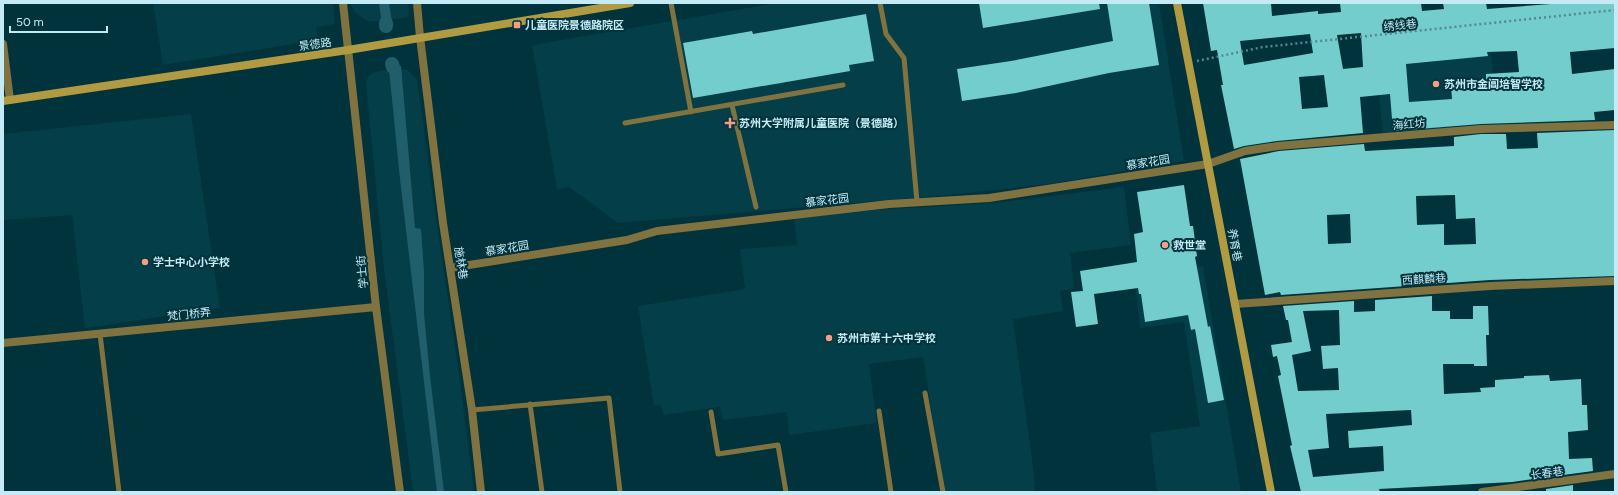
<svg xmlns="http://www.w3.org/2000/svg" width="1618" height="495" font-family="Figtree,'Noto Sans SC',sans-serif">
<style>
.built{fill:#043e49}
.water{fill:#215e6c}
.lines{fill:none;stroke-linecap:round;stroke-linejoin:round}
.canal{stroke:#215e6c;stroke-width:14}
.building{fill:#73cdcc;fill-rule:evenodd}
.path{stroke:#598690;stroke-width:2.5;stroke-dasharray:2 3;stroke-linecap:butt}
.service{stroke:#80733f;stroke-width:5}
.minor{stroke:#80733f;stroke-width:8}
.tertiary{stroke:#80733f;stroke-width:8}
.secondary{stroke:#b09a42;stroke-width:8}
.poi-dot{fill:#f49e88;stroke:#00333c;stroke-width:1.5}
.labels{text-anchor:middle;stroke-width:4;stroke-linejoin:round;paint-order:stroke}
.poi-label{font-size:11px;font-weight:bold;fill:#c3eaf5;stroke:#00333c;text-anchor:start}
.street-label{font-size:11px;fill:#c3eaf5;stroke:#00333c}
</style>
<rect width="100%" height="100%" fill="#00333c"/>
<path class="built" d="M153,3H333L335,24L316,27L318,40L163,65Z
M350,3H408L409,17L371,22L364,19L355,12Z
M777,3H1159L1184,161L1049,184L948,195L618,223L569,187L557,189L532,45Z
M1489,33L1498,122L1383,134L1374,45Z
M401,69L408,70L417,80L434,205L459,374L474,492H413L384,268L366,85L367,78L372,73L389,69Z
M191,114L220,308L85,328L72,215L3,220V134Z
M1124,187L1131,245L1070,253L1074,289L1060,291L1063,311L1013,319L1034,474L1035,492H944L923,357L869,364L877,423L789,435L787,412L723,420L720,407L664,415L661,405L654,406L638,306L745,289L740,249L797,245L794,215L993,203Z
M1203,266L1241,492H1157L1150,433L1200,426L1184,322L1140,328L1134,275Z"/>
<path class="water" d="M379,3H389L392,23L382,24Z
M401,66L415,228L421,229L424,271V314L430,376L444,492H437L400,179L389,69V67Z"/>
<g class="lines">
<path class="canal" d="M386,23V26
M392,64L393,67"/>
</g>
<path class="building" d="M979,3H1099L1100,9L983,28Z
M1107,3H1149L1159,65L1109,73L1016,93L962,101L957,69L1011,61L1113,41Z
M1203,3H1271L1272,16L1318,11V14L1341,12L1340,3H1421L1422,11L1444,9L1443,3H1486L1487,9L1551,4V3H1615V48L1570,52L1572,74L1615,69V110L1594,112L1595,120L1481,124L1393,131L1390,94L1360,97L1363,133L1277,141L1244,146L1234,149L1221,85H1223L1217,50L1211,51ZM1361,33L1363,67L1343,69L1337,35ZM1310,34L1313,53L1244,65L1240,41ZM1517,51L1519,72L1486,74V84L1451,86L1452,99L1409,102L1406,64L1488,56L1487,52ZM1324,75L1328,107L1302,109L1299,77Z
M866,14L874,61L849,65L850,71L693,98L683,43L752,31L753,34Z
M1615,130V276L1490,280L1281,295L1280,292L1265,295L1240,159L1279,151L1364,144L1365,151L1454,146V137L1481,134H1506L1507,149L1538,148L1537,133ZM1455,195L1456,219L1475,218L1476,244L1444,245V224L1417,225L1416,196ZM1350,214L1351,243L1328,244L1327,215Z
M1184,185L1190,226H1193L1197,256L1195,257L1208,327L1210,326L1224,400L1208,403L1195,329L1191,330L1188,315L1145,322L1141,294H1139L1138,288L1094,294L1098,324L1076,327L1071,292L1083,291L1080,271L1137,262L1134,234L1143,232L1137,192Z
M1432,296V311H1450V319H1473V306H1488L1489,335H1486L1487,366H1474V364H1443L1444,394L1481,392L1480,388L1495,387V380L1524,378V376L1549,375L1550,381L1581,379L1582,405H1587L1588,430L1568,432L1569,459L1592,458L1593,471L1512,482L1379,489L1380,492H1301L1290,446L1292,445L1278,376L1281,375L1277,356L1273,357L1271,345L1292,342L1288,320H1286L1283,306L1354,301V312L1375,311V300ZM1339,310L1340,345L1321,346L1323,369L1338,368L1339,390L1298,391L1292,355L1311,351L1303,311ZM1411,410L1412,425L1348,431L1349,448L1383,446L1384,471L1313,477L1308,450L1329,448L1326,414Z
M1573,485V492H1546V489Z"/>
<g class="lines">
<path class="path" d="M1197,61L1263,47L1615,10"/>
<path class="service" d="M671,3L691,112
M880,3L886,34L904,58L917,202
M732,105L756,207
M625,123L843,85
M100,334L119,492
M925,393L943,492
M530,404L542,492
M472,410L609,398L620,492
M879,411L891,492
M711,412L718,454L778,445L786,492"/>
<path class="minor" d="M420,37L443,223L472,410L481,492
M3,44L10,100
M450,268L627,240L657,231L889,204L989,198L1208,164L1245,151L1278,146L1481,129L1615,125
M1235,304L1490,286L1615,281
M3,343L376,307
M1482,492L1615,474"/>
<path class="tertiary" d="M343,3L376,307L400,492
M417,3L420,37"/>
<path class="secondary" d="M1177,3L1271,492
M3,101L348,50L630,3"/>
</g>
<g class="poi-dot">
<rect x="513" y="21" width="8" height="8" rx="2"/>
<circle cx="1436" cy="84" r="4"/>
<path d="M728 117h4v4h4v4h-4v4h-4v-4h-4v-4h4z"/>
<circle cx="1165" cy="245" r="4"/>
<circle cx="145" cy="262" r="4"/>
<circle cx="829" cy="338" r="4"/>
</g>
<g class="labels">
<g class="poi-label">
<text x="525" y="29">儿童医院景德路院区</text>
<text x="1444" y="88">苏州市金阊培智学校</text>
<text x="739" y="127">苏州大学附属儿童医院（景德路）</text>
<text x="1173" y="249">救世堂</text>
<text x="153" y="266">学士中心小学校</text>
<text x="837" y="342">苏州市第十六中学校</text>
</g>
<g class="street-label">
<text transform="translate(1400 25) rotate(-6)" y="4">绣线巷</text>
<text transform="translate(315 44) rotate(-8)" y="4">景德路</text>
<text transform="translate(1409 124) rotate(-5)" y="4">海红坊</text>
<text transform="translate(1148 162) rotate(-9)" y="4">慕家花园</text>
<text transform="translate(827 200) rotate(-7)" y="4">慕家花园</text>
<text transform="translate(1235 245) rotate(79)" y="4">养育巷</text>
<text transform="translate(507 248) rotate(-9)" y="4">慕家花园</text>
<text transform="translate(461 263) rotate(81)" y="4">施林巷</text>
<text transform="translate(362 272) rotate(-96)" y="4">学士街</text>
<text transform="translate(1424 279) rotate(-4)" y="4">西麒麟巷</text>
<text transform="translate(189 314) rotate(-6)" y="4">梵门桥弄</text>
<text transform="translate(1547 473) rotate(-8)" y="4">长春巷</text>
</g>
</g>
<rect width="1618" height="495" fill="none" stroke="#c3eaf5" stroke-width="8"/>
<path d="M10 26v6h97v-6" fill="none" stroke="#c3eaf5" stroke-width="2"/>
<text x="16" y="26" font-size="12" fill="#c3eaf5" stroke="#00333c" stroke-width="3" paint-order="stroke">50 m</text>
</svg>
